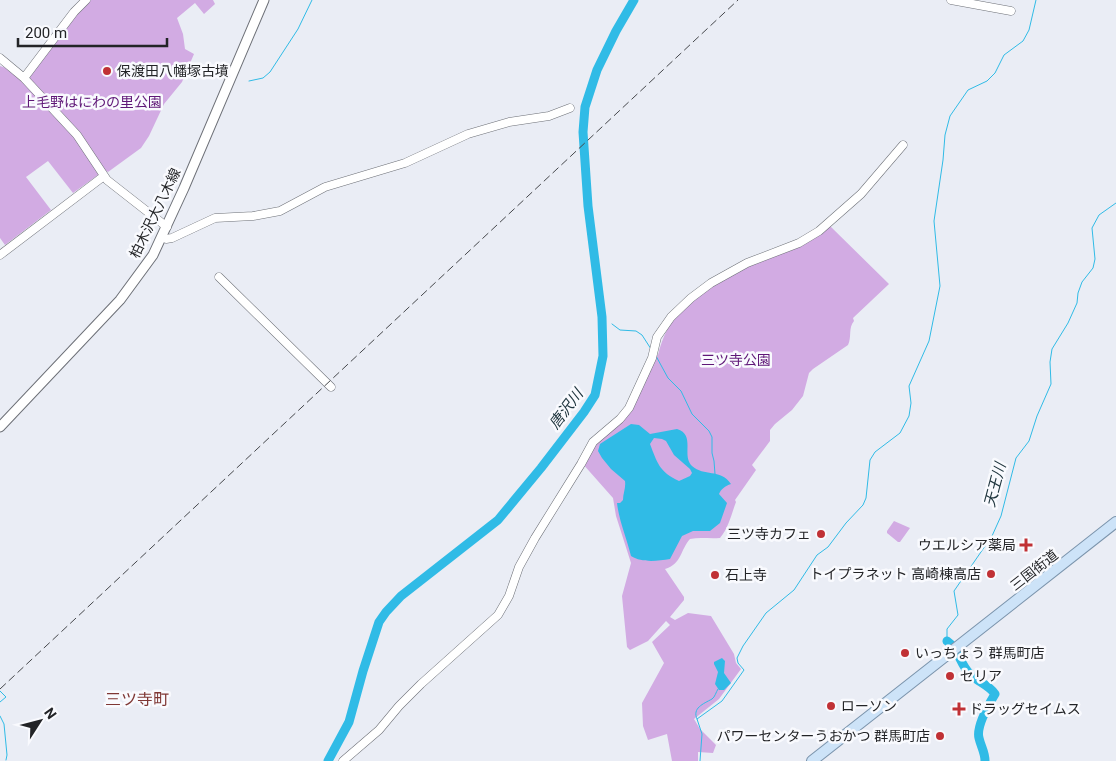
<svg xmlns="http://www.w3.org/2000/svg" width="1116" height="761" font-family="Roboto,'Noto Sans JP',sans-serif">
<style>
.green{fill:#d2abe3}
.water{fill:#30bbe6;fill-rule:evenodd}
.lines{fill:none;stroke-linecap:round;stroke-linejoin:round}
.stream{stroke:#30bbe6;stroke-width:1}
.river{stroke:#30bbe6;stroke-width:9}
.tertiary-casing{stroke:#6d7077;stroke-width:9}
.secondary-casing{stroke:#6d7077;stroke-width:11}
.primary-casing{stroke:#7b94ac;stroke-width:12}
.tertiary{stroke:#fff;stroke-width:8}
.secondary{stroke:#fff;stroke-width:9}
.primary{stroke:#cde3f8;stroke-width:10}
.rail{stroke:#46484c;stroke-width:1;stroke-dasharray:8 4;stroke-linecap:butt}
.poi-dot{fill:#c03135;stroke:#f9fafe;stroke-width:2}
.labels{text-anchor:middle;stroke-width:5;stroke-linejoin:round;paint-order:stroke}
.poi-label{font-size:14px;fill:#232427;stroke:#f9fafe;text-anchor:start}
.park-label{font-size:14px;fill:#5f1777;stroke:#f9fafe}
.street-label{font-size:14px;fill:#232427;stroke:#f9fafe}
.water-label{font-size:15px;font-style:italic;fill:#20363f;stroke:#f9fafe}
.quarter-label{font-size:16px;fill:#7f3734;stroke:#f9fafe}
</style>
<rect width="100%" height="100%" fill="#eaedf5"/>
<path class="green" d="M91,0H213L215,4L204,14L195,3L177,18L183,34L185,49L194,54L182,82L164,104L149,136L141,148L108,172L105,170L73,193L48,161L26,177L51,210L5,245L0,238V66L6,68L22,79L79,10Z
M830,226L889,284L853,318L854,321C848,328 852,337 848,345L813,369L809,373L803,396L792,410L775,424L770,430V441L752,465L756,470L735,500L736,502C731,515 729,527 720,538C710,539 700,537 690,539C680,550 682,564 665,569L684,597V600L670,617L675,620L688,613L711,616L734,654L736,663L741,669L719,699L694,719L700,729L716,745L713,753L698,752V761H672L667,734L648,740L643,726L642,703L664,663L652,642L670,625L666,621L648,641L630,650L627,647L622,596L631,563L616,516L613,498L582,463L595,442L620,420L654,357L658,355C660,346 663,338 667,330C695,282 772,255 821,234Z
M894,521L910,528L900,542H898L887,533V531Z"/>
<path class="water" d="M631,424L639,425L650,434L677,429C696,435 681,455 692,466C704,477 720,468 731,484C725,486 721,489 719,494L727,503L720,523L710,531H693L682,536L670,559C657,561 642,563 631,556C627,539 619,521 617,503H620L623,500C623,493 626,488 625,481L611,469L602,458L598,451L600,444L603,442ZM654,438L662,439L666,441L674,455L690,469L692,473L690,476L679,481C659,472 657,462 650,444Z
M722,658L725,661L724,673L731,683L724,690H719L715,684L718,672L714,664V662Z"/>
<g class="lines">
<path class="stream" d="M249,81L263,78L270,72L298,29L312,0
M612,324L620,330L636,331L642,335L651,349
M656,356L668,378L681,391L692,414L709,431L712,437V453L714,461L715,474
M947,641V629L958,615L954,591L992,536L1001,516L1016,458L1029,441L1037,416L1051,384L1050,362L1052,349L1068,323L1077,303L1078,293L1082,282L1093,268L1095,259L1092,228L1099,215L1116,203
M0,691L6,697L0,702
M0,716L4,724L7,755L6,760
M697,719C692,708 703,704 712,699C715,697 716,692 718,689
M700,761L702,734L697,719L722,701L744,670L738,663L737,658L743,646L766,613L794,590L817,555L828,547L846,523L863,505L866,498L870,460L875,452L900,433L909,416L911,403L909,386L929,341L940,286L934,221L943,160L945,135L950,116L968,90L987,81L995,73L1004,55L1023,41L1029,30L1036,0"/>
<path class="river" d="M947,641C959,649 960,665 970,674C978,682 989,685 995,694C989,704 976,727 979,738C981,747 985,752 985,761
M328,761L349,722L363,671L379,622L386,612L401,596L498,520L541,468L584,412L595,395L603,356L602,317L588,206L583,132L585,107L597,70L616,31L634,0"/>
<defs>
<path id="tertiary" d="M951,0L1011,11
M0,58L24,78L77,135L107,180L167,227
M24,78L74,12L86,0
M162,237L166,239L172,238L215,218L253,216L280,211L325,187L405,163L468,134L509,122L549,116L570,108
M0,255L104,176
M219,277L331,387
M343,761L379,730L399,706L421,684L498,615L509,596L519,567L535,538L581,464L593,442L620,419L629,408L652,358L657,337L671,317L691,298L711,283L747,263L799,243L819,231L861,194L903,145"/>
<path id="secondary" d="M0,427L120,300L153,255L184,188L264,0"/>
<path id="primary" d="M812,761L1116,522"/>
</defs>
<use href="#tertiary" class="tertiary-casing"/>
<use href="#secondary" class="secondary-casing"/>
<use href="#primary" class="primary-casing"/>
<use href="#tertiary" class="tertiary"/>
<use href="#secondary" class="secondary"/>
<use href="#primary" class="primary"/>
<path class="rail" d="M0,689L738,0"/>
</g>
<g class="poi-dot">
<circle cx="107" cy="71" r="5"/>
<circle cx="821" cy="534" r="5"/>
<path d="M1023.5 537.5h5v5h5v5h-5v5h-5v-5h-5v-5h5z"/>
<circle cx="991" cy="574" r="5"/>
<circle cx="715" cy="575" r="5"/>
<circle cx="905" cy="653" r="5"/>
<circle cx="950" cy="676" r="5"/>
<circle cx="831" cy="706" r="5"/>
<path d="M956.5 701.5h5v5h5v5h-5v5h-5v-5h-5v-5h5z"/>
<circle cx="940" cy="736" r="5"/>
</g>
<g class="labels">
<g class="poi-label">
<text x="117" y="76">保渡田八幡塚古墳</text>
<text x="811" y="539" text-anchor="end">三ツ寺カフェ</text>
<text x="1016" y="550" text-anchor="end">ウエルシア薬局</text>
<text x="981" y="579" text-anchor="end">トイプラネット 高崎棟高店</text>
<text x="725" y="580">石上寺</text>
<text x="915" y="658">いっちょう 群馬町店</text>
<text x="960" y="681">セリア</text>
<text x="841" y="711">ローソン</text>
<text x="969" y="714">ドラッグセイムス</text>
<text x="930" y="741" text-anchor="end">パワーセンターうおかつ 群馬町店</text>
</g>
<g class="park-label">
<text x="92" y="107">上毛野はにわの里公園</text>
<text x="736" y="365">三ツ寺公園</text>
</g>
<g class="street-label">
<text transform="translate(155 213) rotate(-64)" y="5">柏木沢大八木線</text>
<text transform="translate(1034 570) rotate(-38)" y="5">三国街道</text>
</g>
<g class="water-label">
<text transform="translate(566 409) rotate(-53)" y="5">唐沢川</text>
<text transform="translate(995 485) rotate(-75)" y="5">天王川</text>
</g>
<g class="quarter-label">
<text x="137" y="705">三ツ寺町</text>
</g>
</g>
<g transform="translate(40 721) rotate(54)" stroke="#f9fafe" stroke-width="4" paint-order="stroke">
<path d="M0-4L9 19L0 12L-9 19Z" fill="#232427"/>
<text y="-8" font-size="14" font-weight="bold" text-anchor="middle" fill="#232427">N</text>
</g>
<path d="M18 38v8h149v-8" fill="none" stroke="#232427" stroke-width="2.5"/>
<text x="25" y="38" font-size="15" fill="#232427" stroke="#f9fafe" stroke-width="4" paint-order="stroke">200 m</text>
</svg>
